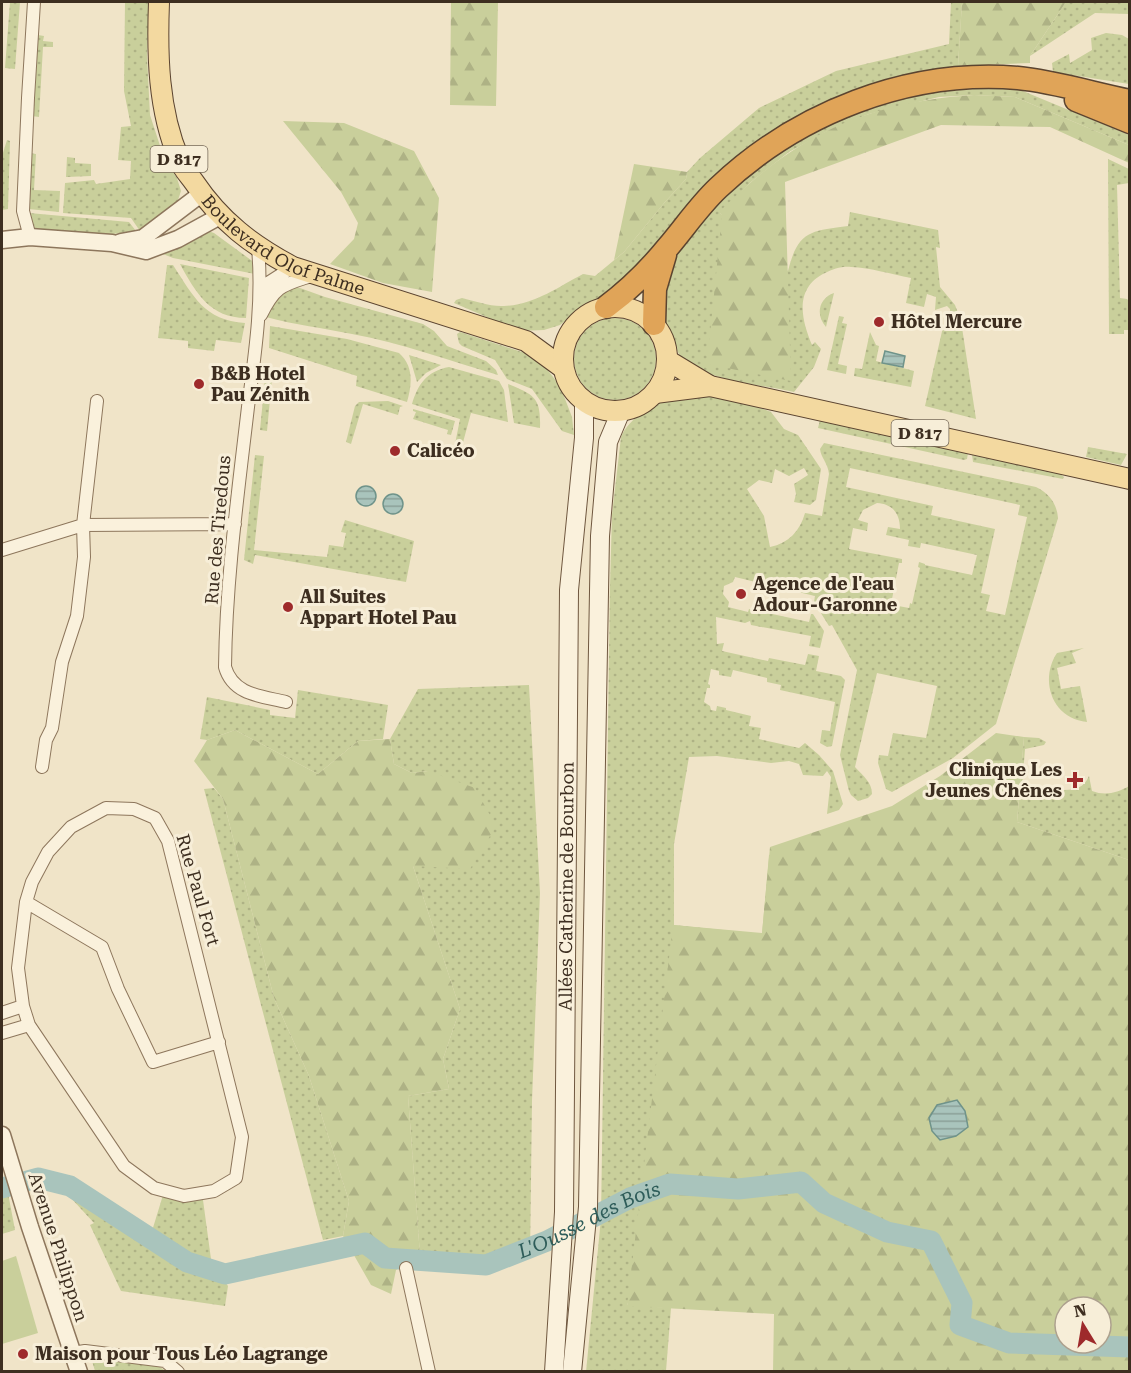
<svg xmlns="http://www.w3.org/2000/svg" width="1131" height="1373" font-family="'Roboto Serif',serif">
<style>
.grass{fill:url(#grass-dots);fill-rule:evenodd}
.forest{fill:url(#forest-firs);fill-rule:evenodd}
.garden{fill:#c9cf9b}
.water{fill:url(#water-rules);stroke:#6f938a;stroke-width:1.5}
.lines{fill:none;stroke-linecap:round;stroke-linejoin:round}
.river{stroke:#a9c4bc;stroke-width:21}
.minor-casing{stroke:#8d765c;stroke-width:14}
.tertiary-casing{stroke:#8d765c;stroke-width:19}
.secondary-casing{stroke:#6f573f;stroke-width:20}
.primary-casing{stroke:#5b4430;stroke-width:22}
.motorway-casing{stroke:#5b4430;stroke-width:25}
.minor{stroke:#faf1dc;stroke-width:12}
.tertiary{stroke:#faf1dc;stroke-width:16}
.secondary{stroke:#faf1dc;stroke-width:18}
.primary{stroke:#f3d9a0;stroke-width:20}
.motorway{stroke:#e0a458;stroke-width:22}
.poi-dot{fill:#9e2a2b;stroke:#f7eed8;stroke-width:2}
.labels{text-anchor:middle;stroke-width:6;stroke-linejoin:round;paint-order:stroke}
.shield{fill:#f7eed8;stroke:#756857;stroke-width:1.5}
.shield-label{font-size:16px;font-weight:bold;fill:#3d2e20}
.street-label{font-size:18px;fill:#3d2e20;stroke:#f7eed8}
.poi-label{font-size:18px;font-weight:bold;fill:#3d2e20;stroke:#f7eed8;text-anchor:start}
.water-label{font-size:20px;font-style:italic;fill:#2f5d5a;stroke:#f7eed8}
</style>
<defs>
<pattern id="grass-dots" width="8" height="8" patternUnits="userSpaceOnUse" patternTransform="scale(1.5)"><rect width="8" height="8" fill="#c9cf9b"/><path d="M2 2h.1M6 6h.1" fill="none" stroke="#aeb285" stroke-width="1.8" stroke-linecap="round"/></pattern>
<pattern id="forest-firs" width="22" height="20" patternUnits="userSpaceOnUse" patternTransform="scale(1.5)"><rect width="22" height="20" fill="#c9cf9b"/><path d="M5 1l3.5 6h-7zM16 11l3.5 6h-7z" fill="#aeb285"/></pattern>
<pattern id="water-rules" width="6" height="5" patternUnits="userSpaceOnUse" patternTransform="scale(1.5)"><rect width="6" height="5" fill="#a9c4bc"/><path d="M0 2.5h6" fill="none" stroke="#8ba098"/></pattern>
</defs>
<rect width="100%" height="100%" fill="#f0e4c8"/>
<path class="grass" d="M10,2H20L15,69L5,68Z
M125,2H149L147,56L150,115L164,158L177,178L181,191L178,200L171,210L140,231L131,218L63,213L65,183L94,180L96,184L130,179L131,161L118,160L121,127L131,126L124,91Z
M951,2H962L958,66L891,79L834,98L778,130L736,158L695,199L635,272L611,293L584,307L560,325L544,330L519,331L454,303L456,300L462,298C475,301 491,307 504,306C534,305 558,287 583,274L595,276L624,252L665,202L686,179L687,172L700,158L759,108L836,71L949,44Z
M1066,2L1129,3V14L1095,13L1030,56Z
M1106,33L1122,35L1129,39V84L1053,72L1052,63L1069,54L1070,63L1092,50L1091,38Z
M38,35L44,36L43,41L53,42V47H43L39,117L32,116Z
M974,89H1018L1129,135V145L1015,97L974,95L939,97L869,114L831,129L789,152L751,182L720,213L788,271C798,231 810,231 848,226L850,212L938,230L940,248L936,247L940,287L955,305L961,321L976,419L925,406L943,327L950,317V309L947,306L935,310L936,297L927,294L924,307L906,303L911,278C891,274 871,268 851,267C842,266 833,269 825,273C794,288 801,319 812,345L815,342L821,349L814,367L794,392C766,386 705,379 685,362C679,357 663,324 663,317C662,310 665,301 665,294C666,287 666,279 668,272C672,257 683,245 692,233C736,176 798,132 867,108C902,96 938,91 974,89Z
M7,140L10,141L8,209L2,210V156Z
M29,153L36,154L34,190L60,191L59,212L28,209Z
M67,157L75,158V163L91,164V176L66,177Z
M1108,159L1129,169V183L1117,185L1120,298L1127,299L1130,302L1129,330H1124V334H1109Z
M29,213L129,222L136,231L105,235L37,231L33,226Z
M208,231L214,233L255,263V274L173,258L158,252Z
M180,264L249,278L246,318C210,318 196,293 180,264Z
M167,265H173C194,297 204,320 245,323L241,343L216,340L214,351L188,348V341L158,338Z
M294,287L300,288L325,297L423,324L434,331L447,346L486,361L496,370L498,375C450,361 402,343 352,334C323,328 295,325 266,317L273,297Z
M834,293L826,327C815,315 819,298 834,293Z
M839,316L844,317L842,323L847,324L838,364L847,366L846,374L827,370Z
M574 359a41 41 0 1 1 82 0a41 41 0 1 1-82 0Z
M270,326L347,339L399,353C414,366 412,385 407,402L356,386L357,376L269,348Z
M460,332L531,355L543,364L560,386L572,417L574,435L562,431L532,389L507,379L495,360L462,346L459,343L457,334Z
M870,332L876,345L879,346L876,361L914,371L911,387L854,376L855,368L862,369Z
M409,355L441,365L426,373L417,382Z
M449,367L499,381L504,390L508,422L471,413L462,446L455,444L460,419L412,404C418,384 427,371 449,367Z
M266,368H273L267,431L260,430Z
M508,384C535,395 541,398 540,428L514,423Z
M709,396L753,405L771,412L784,429L798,435L821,469L816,500L810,505L794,502L796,494L794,484L808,475L804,468L789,476L775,469L772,483L759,480L747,489L764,516L770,547C789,543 800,531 805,513L822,516L829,474C828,463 821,458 820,449L824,443L1036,487C1049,493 1057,504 1058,518L996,724L953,758L892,792L886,789L878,763L879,755L888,756L893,733L926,738L937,686L877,673L855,767C863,776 872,782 872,794L868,798L858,801L851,795L849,791L840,755L857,670L832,625L829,626L814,602L815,596L735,577L733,582L724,586L723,594L729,602L728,607L748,612L749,609L809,622L811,614H813L824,631L820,648L809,646L811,636L751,625L750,621L745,623L716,617L717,644L724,643L722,651L768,661L769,658L805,665L808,654L819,656L816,671L841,676L845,680L832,746L827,747L820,743L822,730L830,731L835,702L780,690L781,685L767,682V678L733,670L731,677L719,675V671L711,669L708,684L710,685V688H707L704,702L710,706L711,710L716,711L717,706L726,708V710L751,716L749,726L761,728L759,739L799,748L805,743L819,755L833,771L843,804L839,810L827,814L831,777L827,771L823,776L803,775L799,764L789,761L771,763L717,756L689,757L674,844V925L762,934L769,855L801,849L627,1305L671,1308L666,1371L586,1372L601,1218L610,586L612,515L621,437C628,419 656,401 675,398C686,396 698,396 709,396ZM850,468L1020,505L1018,515L1027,517L1005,615L986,611L990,595L981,593L995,529L931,515L933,506L846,487ZM877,503C893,504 900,514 900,529L888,527L886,535L909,540L908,546L920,548L921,543L977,555L972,575L925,565V564L919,562L918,567L920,568L912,604L910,603L909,608L893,605V600L892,599L899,563H902V559L849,549L853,528L867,531L868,523L858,520L863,510Z
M388,401L403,406L400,407L398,415L363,404L351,444L346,442L355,406L359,402Z
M413,409L455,421L451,435L447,434L448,430L413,419L416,412L413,411Z
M820,420L968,453L967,459L964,460L818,428Z
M1088,447L1127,454L1121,465L1086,457Z
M255,455L264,456L254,550L327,557L329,545L343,547L346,533L341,532L345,520L414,541L406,582L255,555L253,564L244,560Z
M972,455L1060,474L1064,477L1063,479L973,462Z
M1084,648L1072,653L1076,663L1057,668L1061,689L1080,686L1087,722C1052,719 1039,680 1057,653Z
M529,685L540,893L532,1101L530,1258L420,1255L408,1096L449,1089L443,1059L460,1009L413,866L428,771L412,773L394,764L390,739L418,689Z
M298,690L388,705L383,739L358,741L318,774L235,730L207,740L200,739L207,697L270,710V715L295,718Z
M1024,737L1039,738L1046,742L1044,745L1025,749L1022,788H1030V793H1041L1042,788C1058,789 1081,796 1089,776L1092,791C1105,796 1117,793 1129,786V860L1017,822Z
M214,788L223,799L274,998L309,1076L349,1201L343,1236L323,1240L204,789Z
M8,1193L15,1230L2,1234V1195Z
M163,1195L203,1200L211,1259L217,1263L195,1259L152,1231Z
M70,1197L166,1254L189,1272L223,1279L228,1286L225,1306L121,1291L90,1225L94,1223Z
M90,1354L155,1364L166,1371H95Z"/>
<path class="forest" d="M451,2H498L496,106L450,105Z
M962,2H1066L1030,56V63L958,66Z
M974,95L1015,97L1129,145V163L1050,127L941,125L785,182L791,381L707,364L722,215L719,212C741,191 763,170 789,153C844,115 909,99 974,95Z
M283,121L344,123L414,151L439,198L432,292L383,283L330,264L354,239L358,223L341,192Z
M634,164L687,172L686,179L665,202L624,252L614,260Z
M235,730L318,774L358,741L390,739L394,764L412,773L428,771L475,788L496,826L470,869L413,866L460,1009L443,1059L449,1089L408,1096L420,1255L396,1270L391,1294L371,1285L343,1236L349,1201L309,1076L274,998L223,799L194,761L207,740Z
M996,733L1024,737L1017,822L1129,860V1371H773L774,1314L627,1306L673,925L762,933L770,847L892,806L940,776ZM1065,1307H1101V1343H1065Z"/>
<path class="garden" d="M16,1256L38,1333L2,1344V1261Z"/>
<path class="water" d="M885,351L905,356L903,367L882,363Z
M356 496a10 10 0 1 1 20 0a10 10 0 1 1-20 0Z
M383 504a10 10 0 1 1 20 0a10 10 0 1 1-20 0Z
M957,1100L965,1111L968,1127L956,1136L940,1140L932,1131L929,1118L937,1105Z"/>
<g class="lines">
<path class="river" id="s1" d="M2,1188L38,1178L70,1186L187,1262L225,1274L365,1243L385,1258L486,1265L547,1241L630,1198L670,1184L738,1189L801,1182L824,1203L887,1232L931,1241L962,1303L960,1325L1009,1343L1130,1347"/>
<defs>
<path id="minor" d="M30,237L23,211L28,98L34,2
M258,248C263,301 255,354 248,407C238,493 226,580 225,667C233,695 261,696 286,702
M261,295L268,283L293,267
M261,315C276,284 284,285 314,275
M2,550L83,525L235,524
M42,767L46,740L52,728L62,662L77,616L84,557L83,525L97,401
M106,808L134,809L155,818L168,841L242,1137L236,1178L214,1191L184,1196L154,1188L124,1166L29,1025L23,1006L18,968L26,902L32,882L48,852L71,827Z
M26,902L102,947L118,989L153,1062L219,1042
M2,1013L23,1006
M2,1033L29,1025
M406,1268L429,1372
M73,1353L85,1351L165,1361L178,1372"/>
<path id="tertiary" d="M2,240L30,237L112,243L146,251L178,239L220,216
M121,242L143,238L201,194
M2,1135L30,1227L79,1372"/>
<g id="secondary">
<path id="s2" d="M554,1372L564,1212L569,590L584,438V401"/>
<path d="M572,1372L588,1207L600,536L608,442L621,411"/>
</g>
<g id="primary">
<path id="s3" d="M159,2C157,54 158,110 179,159C182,168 189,175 194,182C221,222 252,245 293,267L526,341L563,368"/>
<circle cx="615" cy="359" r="52"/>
<path d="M667,360L710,386L1130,479"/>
<path d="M655,393L710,386"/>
</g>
<path id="motorway" d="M1076,100L1130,122
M606,307C629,290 650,269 668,247C685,227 699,206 718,188C797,113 908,69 1018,78C1052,81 1095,94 1130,101
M654,324L655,289L665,255"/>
</defs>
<use href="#minor" class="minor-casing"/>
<use href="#tertiary" class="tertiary-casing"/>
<use href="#secondary" class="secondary-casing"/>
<use href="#primary" class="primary-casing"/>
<use href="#motorway" class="motorway-casing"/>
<use href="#minor" class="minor"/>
<use href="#tertiary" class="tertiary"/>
<use href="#secondary" class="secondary"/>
<use href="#primary" class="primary"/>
<use href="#motorway" class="motorway"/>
</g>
<g class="poi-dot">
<circle cx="879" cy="322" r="6"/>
<circle cx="199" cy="384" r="6"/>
<circle cx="395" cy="451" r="6"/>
<circle cx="741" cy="594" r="6"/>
<circle cx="288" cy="607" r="6"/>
<path d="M1072 771h6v6h6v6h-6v6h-6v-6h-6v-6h6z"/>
<circle cx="23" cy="1354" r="6"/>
</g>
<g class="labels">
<g class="shield">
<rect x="150.5" y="146" width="57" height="26" rx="4.5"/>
<rect x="891.5" y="420" width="57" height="26" rx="4.5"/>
</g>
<g class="shield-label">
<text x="179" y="165">D 817</text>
<text x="920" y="439">D 817</text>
</g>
<g class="street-label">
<text dy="6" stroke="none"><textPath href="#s3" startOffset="300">Boulevard Olof Palme</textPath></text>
<text transform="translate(218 530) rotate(-85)" y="6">Rue des Tiredous</text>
<text dy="6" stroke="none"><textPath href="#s2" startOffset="486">Allées Catherine de Bourbon</textPath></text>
<text transform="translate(198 890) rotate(74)" y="6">Rue Paul Fort</text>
<text transform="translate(58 1247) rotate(72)" y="6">Avenue Philippon</text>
</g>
<g class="poi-label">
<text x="891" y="328">Hôtel Mercure</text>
<text x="211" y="380">B&amp;B Hotel<tspan x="211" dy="21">Pau Zénith</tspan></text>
<text x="407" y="457">Calicéo</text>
<text x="753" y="590">Agence de l'eau<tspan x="753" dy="21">Adour-Garonne</tspan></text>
<text x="300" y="603">All Suites<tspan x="300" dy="21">Appart Hotel Pau</tspan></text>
<text x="1062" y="776" text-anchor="end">Clinique Les<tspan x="1062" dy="21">Jeunes Chênes</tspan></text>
<text x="35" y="1360">Maison pour Tous Léo Lagrange</text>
</g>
<g class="water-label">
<text dy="7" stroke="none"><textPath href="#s1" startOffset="632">L'Ousse des Bois</textPath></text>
</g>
</g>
<rect width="1131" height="1373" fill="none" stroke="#3d2e20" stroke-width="6"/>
<g transform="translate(1083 1325) rotate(349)"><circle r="28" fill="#f7eed8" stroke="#ada18e" stroke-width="1.5"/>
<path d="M0-4.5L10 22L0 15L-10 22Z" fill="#9e2a2b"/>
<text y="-9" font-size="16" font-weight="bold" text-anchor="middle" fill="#3d2e20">N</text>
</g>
</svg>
